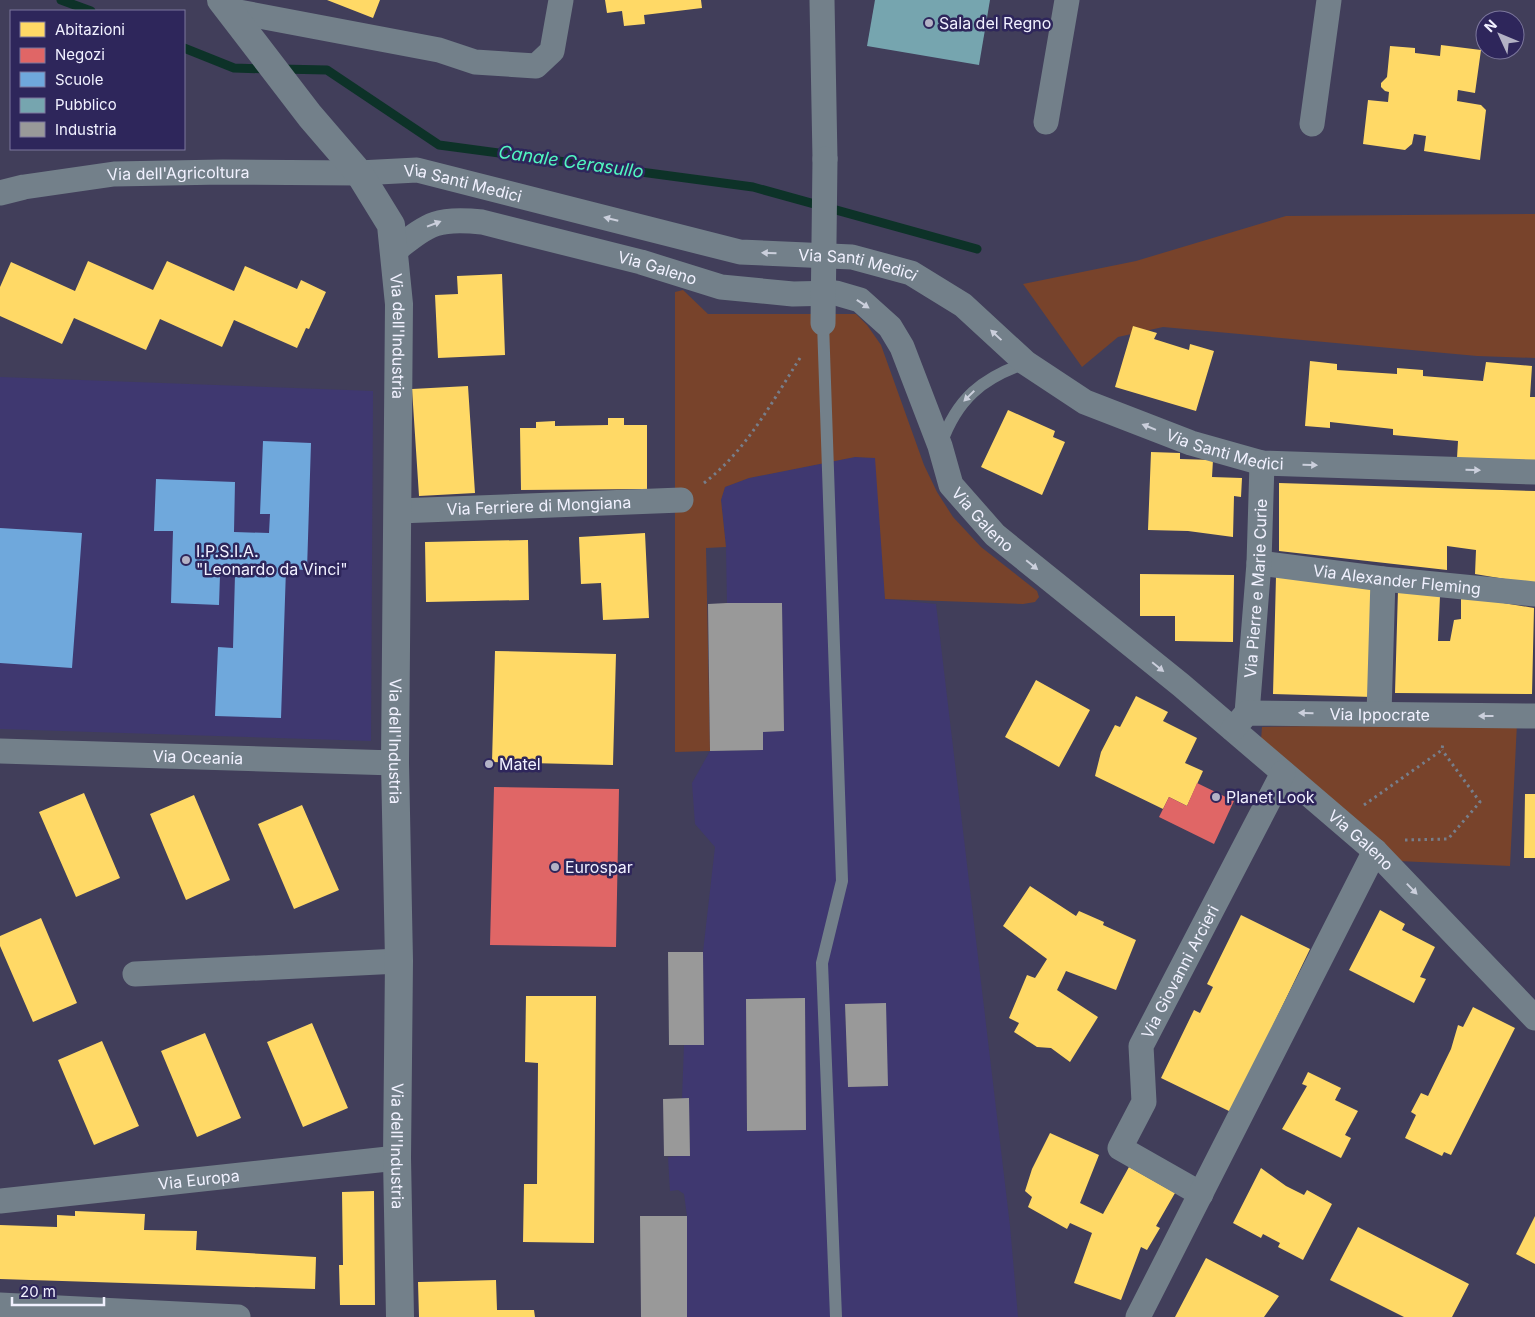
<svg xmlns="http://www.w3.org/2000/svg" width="1535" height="1317" font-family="Inter,sans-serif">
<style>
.built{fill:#3f3870;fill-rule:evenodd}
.green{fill:#78432b}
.homes{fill:#ffd966}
.shops{fill:#e06666}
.schools{fill:#6fa8dc}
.public{fill:#76a5af}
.industry{fill:#999}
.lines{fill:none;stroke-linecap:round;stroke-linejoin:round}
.stream{stroke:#0d3228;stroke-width:9}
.path{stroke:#777e8a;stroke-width:3;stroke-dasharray:2.5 4;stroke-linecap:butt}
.service{stroke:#73808a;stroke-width:12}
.minor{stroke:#73808a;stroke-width:25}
.tertiary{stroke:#73808a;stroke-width:28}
.minor-bridge{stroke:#73808a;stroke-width:25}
.oneway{fill:#cbcfdc}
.poi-dot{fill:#b3b2c5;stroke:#2e265b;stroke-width:2}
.labels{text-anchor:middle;stroke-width:5;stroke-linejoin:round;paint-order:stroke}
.poi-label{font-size:16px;fill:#f1f1ff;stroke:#2e265b;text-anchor:start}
.street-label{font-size:16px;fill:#f1f1ff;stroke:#2e265b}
.water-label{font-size:18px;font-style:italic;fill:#51f7c0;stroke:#2e265b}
</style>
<rect width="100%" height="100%" fill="#413e5a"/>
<path class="built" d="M0,377L373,391L371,741L0,729Z
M855,457L876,458L885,599L936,604L1010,1226L1018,1317H687V1216L684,1194L678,1190L670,1191L668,1157L690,1155L689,1098L682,1099L684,1045H704L703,952L715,847L695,824L692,783L710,751L763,750V732L784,730L782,603H727L726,547L721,500L725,487L749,478ZM805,998L806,1130L747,1131L746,999ZM845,1005L888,1086L848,1087Z"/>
<path class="green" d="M1535,214V358L1477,356L1163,327L1118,337L1082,367L1023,284L1136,261L1286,216Z
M683,290L708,314H856L867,325L881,345L924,465L937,492L953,517L981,547L1037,591L1039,597L1035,602L1023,604L885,599L875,458L855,457L749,478L725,487L721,500L726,547L706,548L710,751L675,752V292Z
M1517,723L1510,866L1398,861L1261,740L1262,727Z"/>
<path class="homes" d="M327,0H380L373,18Z
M605,0H701L702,8L644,15L645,24L624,26L622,11L607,13Z
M1441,45L1481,50L1475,93L1458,90L1457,101L1481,105L1486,110L1480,160L1424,151L1426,136L1414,134L1412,144L1405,150L1363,144L1368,100L1388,102L1389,92L1385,91L1381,87V83L1387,77L1390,46L1415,48V53L1440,56Z
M88,261L153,290L167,261L234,291L245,266L297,289L301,280L326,292L309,329L306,328L297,348L234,320L222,347L160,319L146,350L74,318L62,344L0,316V287L11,262L75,291Z
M502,274L505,355L438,358L435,295L458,294L457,276Z
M1133,326L1157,333L1154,339L1189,350L1190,344L1214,351L1196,411L1115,387Z
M1310,361L1337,364V370L1397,374V368L1423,370V376L1483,381L1486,362L1532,366L1530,397H1535V461L1457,458L1458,441L1393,435V429L1330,422V428L1305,426Z
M468,386L475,493L419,496L412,389Z
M1008,410L1055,431L1053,437L1065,442L1042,495L981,467Z
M608,418H624V425H647V489L521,490L520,428H536V422L555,421V426L608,425Z
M1151,452L1180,453V459L1213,460L1212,477L1242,478L1241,497L1234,496L1233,537L1188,531L1148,530Z
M1279,483L1535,491V584L1475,574L1476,550L1447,546V570L1279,551Z
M645,533L649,618L603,620L601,583L581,584L579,537Z
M528,540L529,600L426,602L425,542Z
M1140,574L1234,575L1233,642L1175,641V616H1140Z
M1276,576L1374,586L1372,697L1273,694Z
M1398,590L1440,596L1438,641H1450L1454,620L1461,619V596L1534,608L1532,694L1395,693Z
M495,651L616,654L613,765L492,762Z
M1036,680L1090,710L1059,767L1005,737Z
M1136,696L1168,712L1163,721L1197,738L1185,763L1203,771L1187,806L1169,797L1163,809L1095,776L1101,752L1115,725L1120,727Z
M84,793L120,878L76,897L39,812Z
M1525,794H1535V858H1524Z
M194,795L230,880L186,900L150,814Z
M302,805L339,890L294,909L258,824Z
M1030,886L1076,916L1079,911L1104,922L1103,925L1136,940L1116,990L1066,971L1057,990L1098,1017L1070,1062L1051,1048L1037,1047L1014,1032L1019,1023L1009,1018L1027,975L1035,978L1047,959L1003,926Z
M1380,910L1405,924L1402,930L1435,947L1420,977L1426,979L1414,1003L1349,970Z
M1241,915L1310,949L1231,1112L1161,1078L1194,1010L1200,1013L1213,987L1207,984Z
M41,918L77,1003L33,1022L0,946V936Z
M526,996H596L594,1243L523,1242L524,1184H537L538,1063L525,1062Z
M1473,1007L1515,1028L1451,1155L1444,1152L1442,1156L1405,1138L1416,1115L1411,1112L1421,1093L1428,1096L1451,1049L1458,1025L1463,1027Z
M312,1023L348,1108L303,1127L267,1042Z
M205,1033L241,1118L197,1137L161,1051Z
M102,1041L139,1126L94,1145L58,1060Z
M1308,1072L1341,1088L1335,1100L1358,1111L1345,1135L1351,1138L1341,1158L1282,1129L1307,1086L1302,1084Z
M1050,1133L1099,1155L1080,1203L1103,1214L1129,1167L1175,1193L1156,1226L1160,1228L1147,1250L1141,1247L1121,1300L1074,1283L1092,1233L1070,1223L1067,1229L1028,1207L1032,1197L1025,1191L1032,1169Z
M1261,1168L1286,1186L1304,1195L1307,1190L1332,1204L1303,1260L1278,1247L1280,1243L1263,1234L1261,1238L1233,1223Z
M374,1191L375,1305H340L339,1265H343L342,1192Z
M75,1211L145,1214L144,1230L197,1231L196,1250L316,1257L315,1289L0,1279V1225L57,1227V1215L75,1216Z
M1535,1216V1264L1516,1254Z
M1358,1227L1469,1284L1452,1317H1404L1330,1280Z
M1206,1258L1279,1296L1264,1317H1175Z
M496,1280L497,1310H534L535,1317H419L418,1282Z"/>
<path class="shops" d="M1197,783L1234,801L1214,844L1159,817L1169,797L1187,806Z
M494,787L619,789L616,947L490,945Z"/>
<path class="schools" d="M263,441L311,443L307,570L286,569L281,718L215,716L218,647L233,648L235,575H220L219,605L171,603L173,531H154L156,479L235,482L234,532L269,533L270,514H260Z
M0,528L82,533L72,668L0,663Z"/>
<path class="public" d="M875,0H990L979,65L867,46Z"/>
<path class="industry" d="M727,603H782L784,731L763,732V750L710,751L708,604Z
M668,952H703L704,1045H669Z
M805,998L806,1130L747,1131L746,999Z
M886,1003L888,1086L848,1087L845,1004Z
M689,1098L690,1156H664L663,1099Z
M640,1216H687V1317H641Z"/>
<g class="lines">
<path class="stream" d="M61,0L91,11
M184,48L234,68L267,69
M280,69L327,70L439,145L753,187L977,249"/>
<path class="path" d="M704,483C746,451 772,402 800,358
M1364,805L1442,750L1443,742
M1405,840L1448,839L1480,802L1442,750"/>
<path class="service" d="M823,323L842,881L822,963L836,1317
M941,444C957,399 982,378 1026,363"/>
<g class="minor">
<path d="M822,0L825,159"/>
<path d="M228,10L439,50L475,62L536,66L552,51L561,0"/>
<path d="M1046,122L1067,0"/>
<path d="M1312,124L1329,0"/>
<path id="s1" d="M0,193L24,187L114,174L223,172L359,173L417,170L740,252L852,257L911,273L963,305L1026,363L1085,402L1191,443L1262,463L1535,472"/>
<path id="s2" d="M394,251C429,224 436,217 482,222L641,262L721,287L793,294L836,293L860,300L890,327L902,347L940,446L951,485L995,535L1181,685L1375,851L1535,1018"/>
<path id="s3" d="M398,511L681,500"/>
<path id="s4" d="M1259,563L1383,579L1535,594"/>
<path id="s5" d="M1247,713L1259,563L1262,463"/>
<path d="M1379,714L1383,579"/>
<path id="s6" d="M1233,729L1247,713L1535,716"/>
<path id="s7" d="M0,751L395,763"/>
<path d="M135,974L399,961"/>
<path id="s8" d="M1201,1194L1120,1148L1144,1102L1141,1046L1283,773"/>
<path id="s9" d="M0,1201L397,1158"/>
<path d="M0,1305L238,1317"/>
<path d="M1138,1317L1375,851"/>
</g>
<path class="tertiary" id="s10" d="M221,0L310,116L359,173L391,225L399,304L395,763L399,961L397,1158L400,1317"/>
<path class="minor-bridge" d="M823,323L825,159"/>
</g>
<defs><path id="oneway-solid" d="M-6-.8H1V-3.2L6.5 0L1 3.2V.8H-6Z" transform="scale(1.25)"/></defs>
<g class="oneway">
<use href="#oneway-solid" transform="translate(611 219) rotate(-166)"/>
<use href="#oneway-solid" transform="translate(434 224) rotate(-21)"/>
<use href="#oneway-solid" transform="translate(769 253) rotate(-178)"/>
<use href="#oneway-solid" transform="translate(863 304) rotate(34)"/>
<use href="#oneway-solid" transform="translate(996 335) rotate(-137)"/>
<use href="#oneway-solid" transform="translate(969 396) rotate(135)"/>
<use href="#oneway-solid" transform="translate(1149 427) rotate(-158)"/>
<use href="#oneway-solid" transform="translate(1310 465) rotate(2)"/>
<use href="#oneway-solid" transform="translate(1473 470) rotate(2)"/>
<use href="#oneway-solid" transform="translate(1032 565) rotate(39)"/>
<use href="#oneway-solid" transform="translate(1158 667) rotate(39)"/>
<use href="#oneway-solid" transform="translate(1306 713) rotate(-179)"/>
<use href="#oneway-solid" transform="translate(1486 716) rotate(180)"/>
<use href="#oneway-solid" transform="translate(1412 889) rotate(46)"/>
</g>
<g class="poi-dot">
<circle cx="929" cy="23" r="5"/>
<circle cx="186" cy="560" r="5"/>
<circle cx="489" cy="764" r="5"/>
<circle cx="1216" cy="797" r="5"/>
<circle cx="555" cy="867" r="5"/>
</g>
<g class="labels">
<g class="poi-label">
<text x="939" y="29">Sala del Regno</text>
<text x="196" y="557">I.P.S.I.A.<tspan x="196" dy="18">"Leonardo da Vinci"</tspan></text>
<text x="499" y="770">Matel</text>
<text x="1226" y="803">Planet Look</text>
<text x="565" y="873">Eurospar</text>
</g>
<g class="street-label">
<text dy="6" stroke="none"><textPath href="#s1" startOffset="180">Via dell'Agricoltura</textPath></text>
<text dy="6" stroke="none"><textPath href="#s1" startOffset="466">Via Santi Medici</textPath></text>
<text dy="6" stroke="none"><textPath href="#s1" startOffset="871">Via Santi Medici</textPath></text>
<text dy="6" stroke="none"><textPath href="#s2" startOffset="278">Via Galeno</textPath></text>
<text dy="6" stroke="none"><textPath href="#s10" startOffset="394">Via dell'Industria</textPath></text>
<text dy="6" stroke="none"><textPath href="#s1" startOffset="1291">Via Santi Medici</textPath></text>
<text dy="6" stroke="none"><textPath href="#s3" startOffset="141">Via Ferriere di Mongiana</textPath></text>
<text dy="6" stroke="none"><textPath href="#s2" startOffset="742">Via Galeno</textPath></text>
<text dy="6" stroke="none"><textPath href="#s4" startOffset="139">Via Alexander Fleming</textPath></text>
<text dy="6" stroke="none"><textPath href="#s5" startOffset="125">Via Pierre e Marie Curie</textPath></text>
<text dy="6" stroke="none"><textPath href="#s6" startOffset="154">Via Ippocrate</textPath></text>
<text dy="6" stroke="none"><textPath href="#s10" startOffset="799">Via dell'Industria</textPath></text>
<text dy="6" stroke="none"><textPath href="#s7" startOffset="198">Via Oceania</textPath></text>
<text dy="6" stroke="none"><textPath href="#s2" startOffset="1238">Via Galeno</textPath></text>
<text dy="6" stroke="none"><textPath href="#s8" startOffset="285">Via Giovanni Arcieri</textPath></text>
<text dy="6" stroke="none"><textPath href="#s10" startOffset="1204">Via dell'Industria</textPath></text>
<text dy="6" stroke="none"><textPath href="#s9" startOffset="200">Via Europa</textPath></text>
</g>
<g class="water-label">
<text transform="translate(571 162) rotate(8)" y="6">Canale Cerasullo</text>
</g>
</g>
<rect x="10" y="10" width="175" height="140" fill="#2e265b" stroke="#7c779d"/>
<rect x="20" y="22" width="25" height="15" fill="#ffd966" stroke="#7c779d"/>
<text x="55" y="35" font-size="15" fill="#f1f1ff">Abitazioni</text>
<rect x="20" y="48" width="25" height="15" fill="#e06666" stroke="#7c779d"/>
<text x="55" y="60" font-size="15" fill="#f1f1ff">Negozi</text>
<rect x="20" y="72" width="25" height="15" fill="#6fa8dc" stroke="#7c779d"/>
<text x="55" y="85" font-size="15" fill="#f1f1ff">Scuole</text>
<rect x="20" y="98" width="25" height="15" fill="#76a5af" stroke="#7c779d"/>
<text x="55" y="110" font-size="15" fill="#f1f1ff">Pubblico</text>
<rect x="20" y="122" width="25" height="15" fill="#999999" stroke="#7c779d"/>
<text x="55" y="135" font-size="15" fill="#f1f1ff">Industria</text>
<g transform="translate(1500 35) rotate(314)"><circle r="24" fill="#2e265b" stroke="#7c779d"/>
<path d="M0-4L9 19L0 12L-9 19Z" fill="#b3b2c5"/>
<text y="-8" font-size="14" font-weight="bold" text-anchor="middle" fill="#f1f1ff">N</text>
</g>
<path d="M12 1297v8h92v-8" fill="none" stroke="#f1f1ff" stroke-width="2.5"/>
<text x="20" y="1297" font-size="15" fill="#f1f1ff" stroke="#2e265b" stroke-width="4" paint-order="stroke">20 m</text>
</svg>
